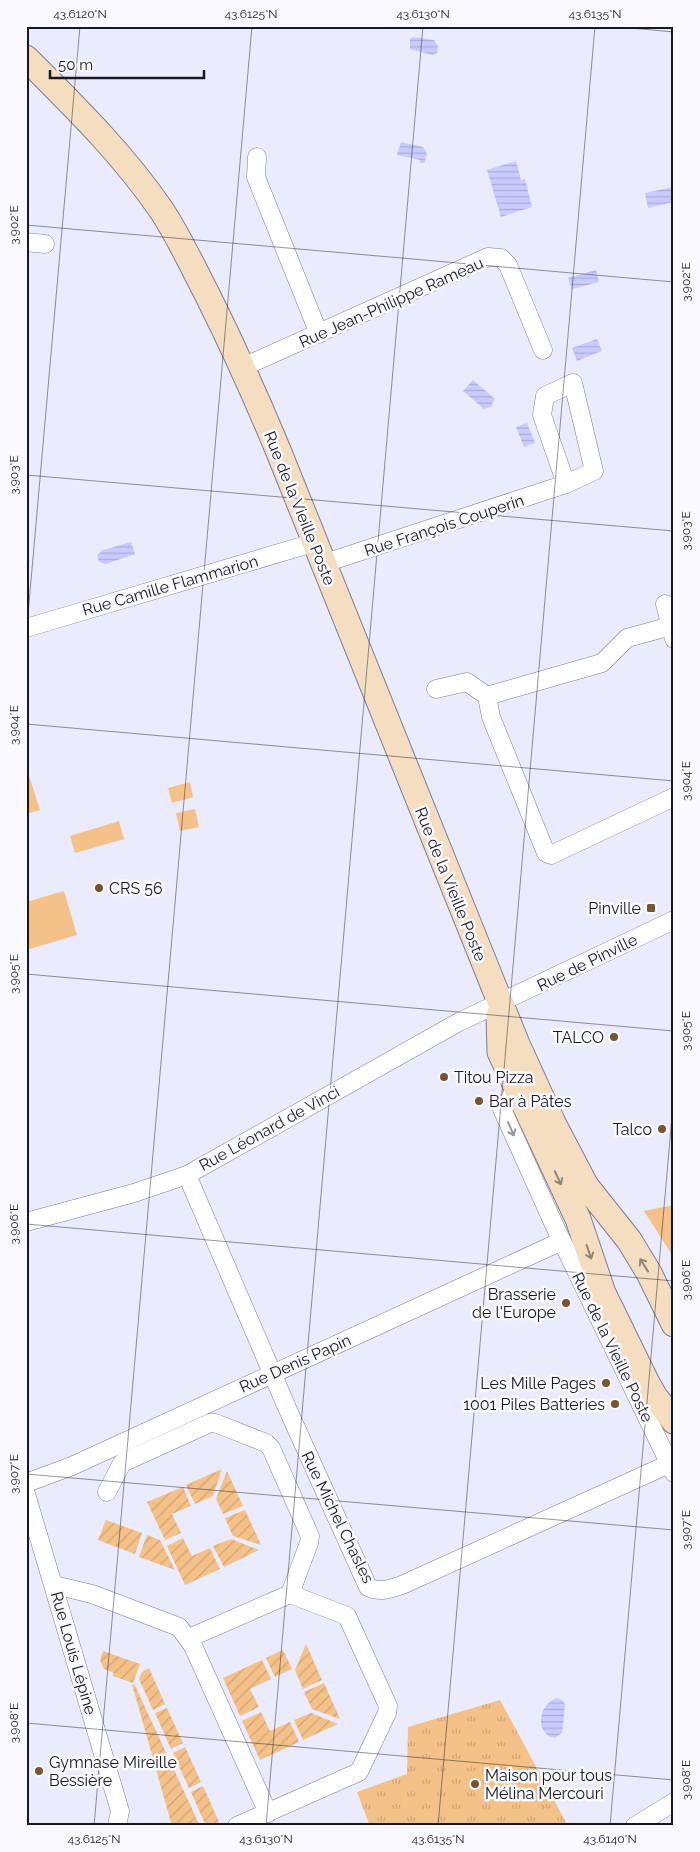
<svg xmlns="http://www.w3.org/2000/svg" width="700" height="1852" font-family="Raleway,sans-serif">
<style>
.grass{fill:#f4c188}
.park{fill:url(#park-tufts)}
.garden{fill:url(#garden-furrows)}
.water{fill:url(#water-rules)}
.lines{fill:none;stroke-linecap:round;stroke-linejoin:round}
.street-casing{stroke:#7c7e97;stroke-width:19}
.secondary-casing{stroke:#7c7e97;stroke-width:27}
.street{stroke:#fff;stroke-width:18}
.secondary{stroke:#f4debf;stroke-width:25}
.oneway{stroke:#97979c}
.oneway2{stroke:#918578}
.ticks{fill:none;stroke:#181822;stroke-width:1;stroke-opacity:0.45}
.poi-dot{fill:#77552d;stroke:#f9f9ff;stroke-width:2}
.labels{text-anchor:middle;stroke-width:5;stroke-linejoin:round;paint-order:stroke}
.street-label{font-size:16px;fill:#181822;stroke:#f9f9ff}
.poi-label{font-size:16px;fill:#181822;stroke:#f9f9ff;text-anchor:end}
.neatline{fill:none;stroke:#181822;stroke-width:2}
.ticks-label{font-size:12px;text-anchor:middle;fill:#181822}
</style>
<defs>
<pattern id="park-tufts" width="24" height="20" patternUnits="userSpaceOnUse" patternTransform="scale(1.25)"><rect width="24" height="20" fill="#f4c188"/><path d="M3 7l-1-3M5 7V3M7 7l1-3M15 17l-1-3M17 17v-4M19 17l1-3" fill="none" stroke="#d0a575"/></pattern>
<pattern id="garden-furrows" width="10" height="10" patternUnits="userSpaceOnUse" patternTransform="scale(1.25)"><rect width="10" height="10" fill="#f4c188"/><path d="M-1 1l2-2M0 10L10 0M9 11l2-2" fill="none" stroke="#d0a575"/></pattern>
<pattern id="water-rules" width="6" height="5" patternUnits="userSpaceOnUse" patternTransform="scale(1.25)"><rect width="6" height="5" fill="#c8cbfc"/><path d="M0 2.5h6" fill="none" stroke="#abaed8"/></pattern>
</defs>
<rect width="100%" height="100%" fill="#eaebfc"/>
<path class="grass" d="M26,766L40,810L26,814Z
M190,782L193,797L172,803L168,788Z
M195,809L199,827L180,831L176,813Z
M119,821L124,839L75,853L70,836Z
M64,891L77,935L26,950V902Z
M674,1205V1258L644,1211Z"/>
<path class="park" d="M500,1700L568,1826H370L357,1792L407,1774L408,1727Z"/>
<path class="garden" d="M222,1469L213,1496L195,1504L186,1485Z
M227,1471L243,1506L223,1514L216,1499Z
M183,1487L191,1506L172,1514L181,1533L165,1540L147,1502Z
M245,1510L261,1545L233,1536L225,1518Z
M106,1520L142,1533L135,1554L98,1540Z
M147,1535L160,1540L175,1570L139,1557Z
M183,1538L192,1556L210,1548L220,1569L185,1585L167,1546Z
M231,1539L259,1550L224,1567L213,1546Z
M306,1644L322,1680L303,1689L295,1670Z
M283,1650L292,1669L275,1677L266,1658Z
M103,1651L140,1664L133,1683L113,1676L114,1673L104,1669L100,1660Z
M262,1660L271,1679L250,1689L259,1707L240,1716L223,1678Z
M149,1668L165,1704L153,1710L139,1679L142,1672Z
M324,1683L340,1719L312,1709L304,1692Z
M132,1684L135,1685L138,1692L200,1826H172Z
M167,1708L183,1743L171,1749L155,1713Z
M261,1712L270,1731L290,1722L299,1742L260,1760L242,1721Z
M311,1713L338,1724L303,1740L294,1720Z
M185,1747L201,1782L189,1788L173,1753Z
M203,1786L219,1822L206,1826L191,1792Z"/>
<path class="water" d="M413,37L434,40L438,46L437,53L432,55L410,49V39Z
M401,142L423,147L427,154L424,163H419L420,160L397,155Z
M516,161L521,180L525,179L532,207L501,217L487,170Z
M673,187L674,202L648,208L645,193Z
M596,270L599,282L572,289L568,278Z
M597,339L602,351L577,361L572,348Z
M473,380L495,399C488,408 498,404 484,409L463,391Z
M527,423L535,443L524,447L516,427Z
M131,542L135,554L106,564L99,562L97,555L103,550Z
M557,1698L563,1701L565,1705L562,1733L555,1738C534,1734 538,1704 557,1698Z"/>
<g class="lines">
<defs>
<path id="street" d="M257,157L256,177L319,334
M26,242L45,244
M243,367L488,257L501,258L508,265L543,350
M322,564L566,484L594,471L573,383L545,396L542,415L566,484
M665,604L674,639
M671,626L627,638L602,663L487,696L491,717L546,853L551,855L674,797
M26,628L313,543
M436,689L467,682L487,696
M515,1087L511,1097L502,1109L556,1229L674,1473
M187,1175L288,1410L368,1587C380,1593 390,1589 402,1585L669,1464
M26,1222L134,1193L187,1175L459,1022L674,920
M26,1483L72,1466L562,1241
M107,1492L122,1463L210,1423H215L266,1443L271,1448L310,1536L309,1543L290,1594
M26,1494L117,1801L120,1811L117,1826
M54,1585L92,1594L179,1627L193,1646L268,1813
M189,1638L290,1594
M237,1826L359,1772L387,1713L388,1706L347,1616L290,1594
M635,1826L674,1802"/>
<path id="secondary" d="M26,58C75,107 123,154 162,211C179,237 193,267 207,294C233,346 256,397 278,450L517,1044L553,1123L586,1186L629,1240L649,1273L674,1324
M499,1015L500,1052L578,1219L603,1293L647,1383L655,1397L674,1421"/>
</defs>
<use href="#street" class="street-casing"/>
<use href="#secondary" class="secondary-casing"/>
<use href="#street" class="street"/>
<use href="#secondary" class="secondary"/>
</g>
<defs><path id="oneway-shaft" d="M-6 0H5M1.5-3L5.5 0L1.5 3" fill="none" stroke-width="1.6" stroke-linecap="round" stroke-linejoin="round" transform="scale(1.25)"/></defs>
<use class="oneway" href="#oneway-shaft" transform="translate(511 1129) rotate(66)"/>
<g class="oneway2">
<use href="#oneway-shaft" transform="translate(558 1178) rotate(65)"/>
<use href="#oneway-shaft" transform="translate(589 1252) rotate(71)"/>
<use href="#oneway-shaft" transform="translate(644 1265) rotate(-122)"/>
</g>
<path class="ticks" d="M609,26L674,32M26,225L674,282M26,475L674,531M26,637L80,26M26,724L674,781M26,974L674,1031M26,1224L674,1281M26,1474L674,1530M26,1723L674,1780M94,1826L252,26M266,1826L423,26M438,1826L595,26M610,1826L674,1093"/>
<g class="poi-dot">
<circle cx="99" cy="888" r="5"/>
<rect x="646" y="903" width="10" height="10" rx="2.5"/>
<circle cx="614" cy="1037" r="5"/>
<circle cx="444" cy="1077" r="5"/>
<circle cx="479" cy="1101" r="5"/>
<circle cx="662" cy="1129" r="5"/>
<circle cx="566" cy="1303" r="5"/>
<circle cx="606" cy="1383" r="5"/>
<circle cx="615" cy="1404" r="5"/>
<circle cx="39" cy="1771" r="5"/>
<circle cx="475" cy="1784" r="5"/>
</g>
<g class="labels">
<g class="street-label">
<text transform="translate(391 302) rotate(-24)" y="6">Rue Jean-Philippe Rameau</text>
<text transform="translate(300 508) rotate(68)" y="6">Rue de la Vieille Poste</text>
<text transform="translate(444 525) rotate(-18)" y="6">Rue François Couperin</text>
<text transform="translate(170 585) rotate(-16)" y="6">Rue Camille Flammarion</text>
<text transform="translate(451 884) rotate(68)" y="6">Rue de la Vieille Poste</text>
<text transform="translate(587 962) rotate(-26)" y="6">Rue de Pinville</text>
<text transform="translate(269 1128) rotate(-29)" y="6">Rue Léonard de Vinci</text>
<text transform="translate(613 1347) rotate(64)" y="6">Rue de la Vieille Poste</text>
<text transform="translate(295 1363) rotate(-24)" y="6">Rue Denis Papin</text>
<text transform="translate(338 1517) rotate(64)" y="6">Rue Michel Chasles</text>
<text transform="translate(74 1653) rotate(74)" y="6">Rue Louis Lépine</text>
</g>
<g class="poi-label">
<text x="109" y="894" text-anchor="start">CRS 56</text>
<text x="641" y="914">Pinville</text>
<text x="604" y="1043">TALCO</text>
<text x="454" y="1083" text-anchor="start">Titou Pizza</text>
<text x="489" y="1107" text-anchor="start">Bar à Pâtes</text>
<text x="652" y="1135">Talco</text>
<text x="556" y="1300">Brasserie<tspan x="556" dy="18">de l'Europe</tspan></text>
<text x="596" y="1389">Les Mille Pages</text>
<text x="605" y="1410">1001 Piles Batteries</text>
<text x="49" y="1768" text-anchor="start">Gymnase Mireille<tspan x="49" dy="18">Bessière</tspan></text>
<text x="485" y="1781" text-anchor="start">Maison pour tous<tspan x="485" dy="18">Mélina Mercouri</tspan></text>
</g>
</g>
<rect width="700" height="1852" fill="none" stroke="#f9f9ff" stroke-width="55"/>
<path d="M50 70v8h154v-8" fill="none" stroke="#181822" stroke-width="2.5"/>
<text x="58" y="70" font-size="15" fill="#181822" stroke="#f9f9ff" stroke-width="4" paint-order="stroke">50 m</text>
<rect x="28" y="28" width="644" height="1796" class="neatline"/>
<g class="ticks-label">
<text x="80" y="18">43.6120°N</text>
<text x="251" y="18">43.6125°N</text>
<text x="423" y="18">43.6130°N</text>
<text x="595" y="18">43.6135°N</text>
<text transform="translate(14 225) rotate(-90)" y="4">3.902°E</text>
<text transform="translate(686 282) rotate(-90)" y="4">3.902°E</text>
<text transform="translate(14 475) rotate(-90)" y="4">3.903°E</text>
<text transform="translate(686 531) rotate(-90)" y="4">3.903°E</text>
<text transform="translate(14 725) rotate(-90)" y="4">3.904°E</text>
<text transform="translate(686 781) rotate(-90)" y="4">3.904°E</text>
<text transform="translate(14 974) rotate(-90)" y="4">3.905°E</text>
<text transform="translate(686 1031) rotate(-90)" y="4">3.905°E</text>
<text transform="translate(14 1224) rotate(-90)" y="4">3.906°E</text>
<text transform="translate(686 1280) rotate(-90)" y="4">3.906°E</text>
<text transform="translate(14 1474) rotate(-90)" y="4">3.907°E</text>
<text transform="translate(686 1530) rotate(-90)" y="4">3.907°E</text>
<text transform="translate(14 1723) rotate(-90)" y="4">3.908°E</text>
<text transform="translate(686 1780) rotate(-90)" y="4">3.908°E</text>
<text x="94" y="1843">43.6125°N</text>
<text x="266" y="1843">43.6130°N</text>
<text x="438" y="1843">43.6135°N</text>
<text x="610" y="1843">43.6140°N</text>
</g>
</svg>
